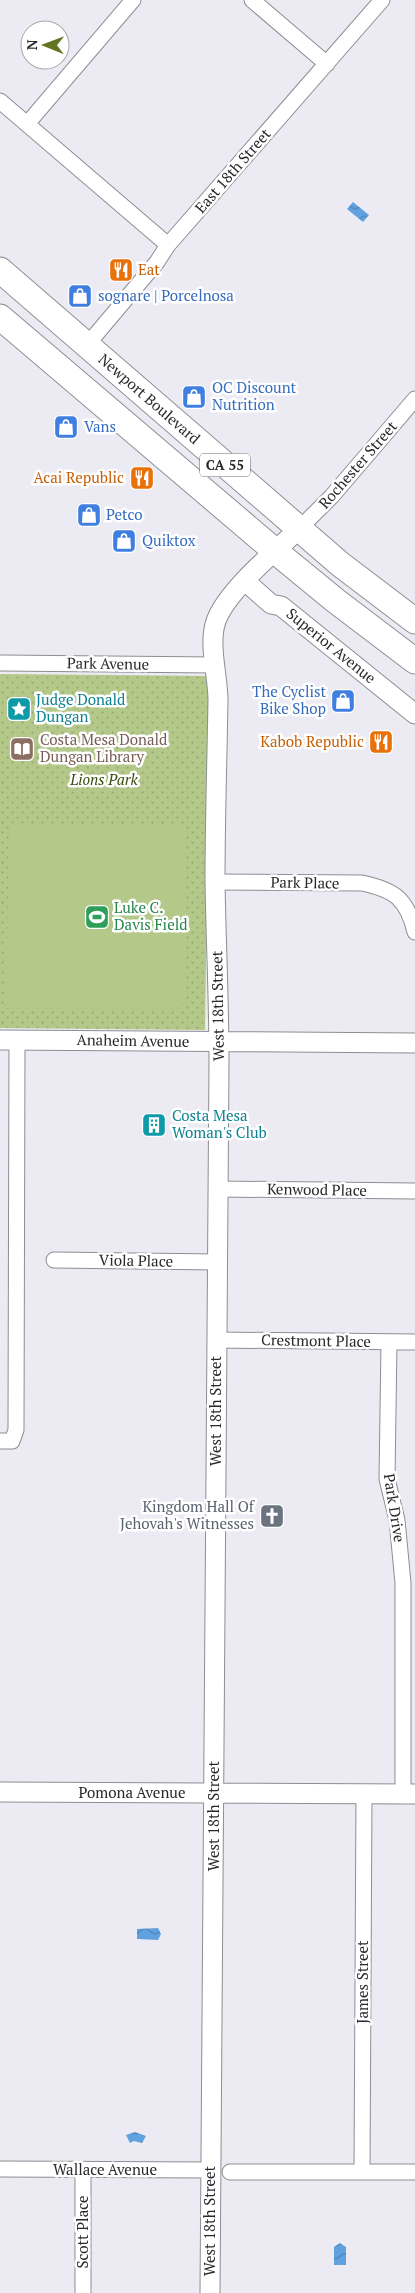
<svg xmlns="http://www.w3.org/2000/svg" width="415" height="2293" font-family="'PT Serif',serif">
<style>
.park{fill:url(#park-dots)}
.pitch{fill:#b3c889}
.water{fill:url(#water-waves)}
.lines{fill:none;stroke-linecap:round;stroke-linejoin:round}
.minor-casing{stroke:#8e8d94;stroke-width:17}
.tertiary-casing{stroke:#8e8d94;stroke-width:21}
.trunk-casing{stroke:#8e8d94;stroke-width:27}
.minor{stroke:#fff;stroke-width:15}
.tertiary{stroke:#fff;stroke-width:19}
.trunk{stroke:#fff;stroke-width:25}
.labels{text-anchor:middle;stroke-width:5;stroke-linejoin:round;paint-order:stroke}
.shield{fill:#fff;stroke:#69696b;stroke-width:1}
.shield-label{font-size:14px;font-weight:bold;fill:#29292c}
.street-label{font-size:15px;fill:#29292c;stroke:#fff}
.food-label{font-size:15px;fill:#c56008;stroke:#fff;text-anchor:end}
.shop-label{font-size:15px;fill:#366cbe;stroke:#fff;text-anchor:start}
.culture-label{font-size:15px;fill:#0d838f;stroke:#fff;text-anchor:start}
.education-label{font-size:15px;fill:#785e54;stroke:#fff;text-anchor:start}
.park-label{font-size:15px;font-style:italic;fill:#3c4c0e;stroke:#fff}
.leisure-label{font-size:15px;fill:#27864d;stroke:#fff;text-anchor:start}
.worship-label{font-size:15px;fill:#5b616d;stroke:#fff;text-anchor:end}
</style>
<defs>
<pattern id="park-dots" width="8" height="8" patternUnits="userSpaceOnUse" patternTransform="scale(1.25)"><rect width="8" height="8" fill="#b3c889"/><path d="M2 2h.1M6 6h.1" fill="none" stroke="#9aac76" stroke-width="1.8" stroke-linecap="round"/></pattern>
<pattern id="water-waves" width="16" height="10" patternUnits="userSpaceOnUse" patternTransform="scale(1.25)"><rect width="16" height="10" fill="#5fa2df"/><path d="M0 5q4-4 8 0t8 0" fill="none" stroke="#4e84b5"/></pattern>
</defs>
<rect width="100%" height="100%" fill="#ecebf3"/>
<path class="park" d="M0,674L210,676L205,1030L0,1028Z"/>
<path class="pitch" d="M9,823L186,827V1000L176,1010L6,1008Z"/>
<path class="water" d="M353,202L369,215L363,222L347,209Z
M158,1928L161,1934L158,1940L137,1939V1929Z
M135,2132L146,2136L142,2143L134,2141L130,2143L126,2135Z
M340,2243L346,2247V2265H334V2247Z"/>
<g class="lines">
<defs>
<path id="minor" d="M252,0L327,64
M0,101L168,245
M27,124L133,0
M87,345L157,262L168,245L382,0
M299,529L332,496L415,399
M0,663L216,665
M215,882L362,883C395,890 407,899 415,932
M219,1189L415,1191
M54,1260L218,1262
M217,1340L415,1342
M389,1342L387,1479L397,1520L403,1583V1794
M0,1441H12L16,1430L17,1040
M0,2169L211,2170
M83,2171V2293
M230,2172H415
M362,2172L364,1793"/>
<path id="tertiary" d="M245,581L271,604L281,606L415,714
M0,1040L415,1043
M0,1792L415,1794
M210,2293L219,1061C219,1001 216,942 215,882C215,822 217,761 218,700C218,676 208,644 216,621C227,591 275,551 299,529"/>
<path id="trunk" d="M0,270L340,564L415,621
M0,317L275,551L336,601L415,661"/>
</defs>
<use href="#minor" class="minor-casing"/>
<use href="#tertiary" class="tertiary-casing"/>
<use href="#trunk" class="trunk-casing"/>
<use href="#minor" class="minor"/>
<use href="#tertiary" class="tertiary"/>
<use href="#trunk" class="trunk"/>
</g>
<defs>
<symbol id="restaurant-square" viewBox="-11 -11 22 22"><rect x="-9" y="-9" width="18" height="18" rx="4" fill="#e8710a" stroke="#fff"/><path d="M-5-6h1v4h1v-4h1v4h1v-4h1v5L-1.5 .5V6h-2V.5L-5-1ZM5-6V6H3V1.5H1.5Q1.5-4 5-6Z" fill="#fff"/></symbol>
<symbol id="shop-square" viewBox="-11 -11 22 22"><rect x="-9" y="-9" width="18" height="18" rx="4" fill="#3f7fe0" stroke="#fff"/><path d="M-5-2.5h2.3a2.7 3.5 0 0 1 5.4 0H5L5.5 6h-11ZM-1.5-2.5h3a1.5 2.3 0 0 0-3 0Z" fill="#fff"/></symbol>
<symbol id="sight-square" viewBox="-11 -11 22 22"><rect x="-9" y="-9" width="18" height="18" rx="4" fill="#0f9aa8" stroke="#fff"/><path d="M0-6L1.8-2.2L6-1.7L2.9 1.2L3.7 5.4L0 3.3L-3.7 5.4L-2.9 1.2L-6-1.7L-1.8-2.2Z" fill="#fff"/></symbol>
<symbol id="library-square" viewBox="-11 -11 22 22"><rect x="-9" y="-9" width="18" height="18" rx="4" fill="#8d6e63" stroke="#fff"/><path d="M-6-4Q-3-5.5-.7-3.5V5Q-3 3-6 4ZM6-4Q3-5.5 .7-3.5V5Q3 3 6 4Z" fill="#fff"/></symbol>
<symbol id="stadium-square" viewBox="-11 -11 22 22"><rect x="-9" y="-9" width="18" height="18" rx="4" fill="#2e9e5b" stroke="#fff"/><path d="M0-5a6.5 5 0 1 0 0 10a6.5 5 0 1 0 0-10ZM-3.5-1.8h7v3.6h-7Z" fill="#fff"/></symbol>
<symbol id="building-square" viewBox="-11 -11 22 22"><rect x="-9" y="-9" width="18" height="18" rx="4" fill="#0f9aa8" stroke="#fff"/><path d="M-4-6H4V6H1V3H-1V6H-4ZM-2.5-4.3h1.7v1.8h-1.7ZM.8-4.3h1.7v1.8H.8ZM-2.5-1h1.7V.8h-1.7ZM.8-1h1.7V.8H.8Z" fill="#fff"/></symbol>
<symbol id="church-square" viewBox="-11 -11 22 22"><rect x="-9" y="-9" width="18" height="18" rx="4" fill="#6b7280" stroke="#fff"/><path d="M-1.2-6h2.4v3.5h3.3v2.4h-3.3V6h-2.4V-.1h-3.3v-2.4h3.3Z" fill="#fff"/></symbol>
</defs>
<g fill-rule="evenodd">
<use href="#restaurant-square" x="107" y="256" width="28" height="28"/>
<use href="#shop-square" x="66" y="282" width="28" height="28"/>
<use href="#shop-square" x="180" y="383" width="28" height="28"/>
<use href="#shop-square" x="52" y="413" width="28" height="28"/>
<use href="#restaurant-square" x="128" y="464" width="28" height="28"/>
<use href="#shop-square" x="75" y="501" width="28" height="28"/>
<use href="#shop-square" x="110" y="527" width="28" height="28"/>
<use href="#shop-square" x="329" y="687" width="28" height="28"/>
<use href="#sight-square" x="5" y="695" width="28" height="28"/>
<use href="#restaurant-square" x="367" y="728" width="28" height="28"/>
<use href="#library-square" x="8" y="735" width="28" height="28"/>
<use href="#stadium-square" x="83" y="903" width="28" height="28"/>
<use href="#building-square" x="140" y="1111" width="28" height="28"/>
<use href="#church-square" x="258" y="1502" width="28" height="28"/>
</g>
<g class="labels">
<rect class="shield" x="200" y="453.5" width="50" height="23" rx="4"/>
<g class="shield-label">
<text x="225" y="470">CA 55</text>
</g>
<g class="street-label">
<text transform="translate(233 171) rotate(-49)" y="5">East 18th Street</text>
<text transform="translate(149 399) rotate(41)" y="5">Newport Boulevard</text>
<text transform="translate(358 465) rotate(-49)" y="5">Rochester Street</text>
<text transform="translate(331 646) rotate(39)" y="5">Superior Avenue</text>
<text transform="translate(108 664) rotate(1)" y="5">Park Avenue</text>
<text transform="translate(305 883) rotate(1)" y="5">Park Place</text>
<text transform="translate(218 1006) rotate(-91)" y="5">West 18th Street</text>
<text transform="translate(133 1041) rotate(1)" y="5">Anaheim Avenue</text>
<text transform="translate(317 1190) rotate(1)" y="5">Kenwood Place</text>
<text transform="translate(136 1261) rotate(1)" y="5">Viola Place</text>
<text transform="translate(316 1341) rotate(1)" y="5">Crestmont Place</text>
<text transform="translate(216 1411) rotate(-90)" y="5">West 18th Street</text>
<text transform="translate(394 1508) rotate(81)" y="5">Park Drive</text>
<text x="132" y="1798">Pomona Avenue</text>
<text transform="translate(214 1816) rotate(-90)" y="5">West 18th Street</text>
<text transform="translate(363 1982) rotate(-90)" y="5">James Street</text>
<text x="105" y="2175">Wallace Avenue</text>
<text transform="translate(210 2221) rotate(-90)" y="5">West 18th Street</text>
<text transform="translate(83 2232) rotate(-90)" y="5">Scott Place</text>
</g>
<g class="food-label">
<text x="138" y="275" text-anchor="start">Eat</text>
<text x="124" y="483">Acai Republic</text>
<text x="364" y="747">Kabob Republic</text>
</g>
<g class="shop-label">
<text x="98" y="301">sognare | Porcelnosa</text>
<text x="212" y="393">OC Discount<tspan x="212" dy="17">Nutrition</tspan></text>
<text x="84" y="432">Vans</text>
<text x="106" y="520">Petco</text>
<text x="142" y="546">Quiktox</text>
<text x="326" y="697" text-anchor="end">The Cyclist<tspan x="326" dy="17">Bike Shop</tspan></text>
</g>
<g class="culture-label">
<text x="36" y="705">Judge Donald<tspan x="36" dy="17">Dungan</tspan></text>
<text x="172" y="1121">Costa Mesa<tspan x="172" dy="17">Woman's Club</tspan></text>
</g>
<g class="education-label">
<text x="40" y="745">Costa Mesa Donald<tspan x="40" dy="17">Dungan Library</tspan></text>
</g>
<g class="park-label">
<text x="104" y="785">Lions Park</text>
</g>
<g class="leisure-label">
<text x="114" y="913">Luke C.<tspan x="114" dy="17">Davis Field</tspan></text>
</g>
<g class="worship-label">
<text x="254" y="1512">Kingdom Hall Of<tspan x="254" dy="17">Jehovah's Witnesses</tspan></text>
</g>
</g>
<g transform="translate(45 45) rotate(271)"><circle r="24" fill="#ffffff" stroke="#a9a9ab"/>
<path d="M0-4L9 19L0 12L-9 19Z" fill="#637421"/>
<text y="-8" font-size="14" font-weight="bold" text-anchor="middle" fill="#29292c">N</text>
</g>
</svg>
